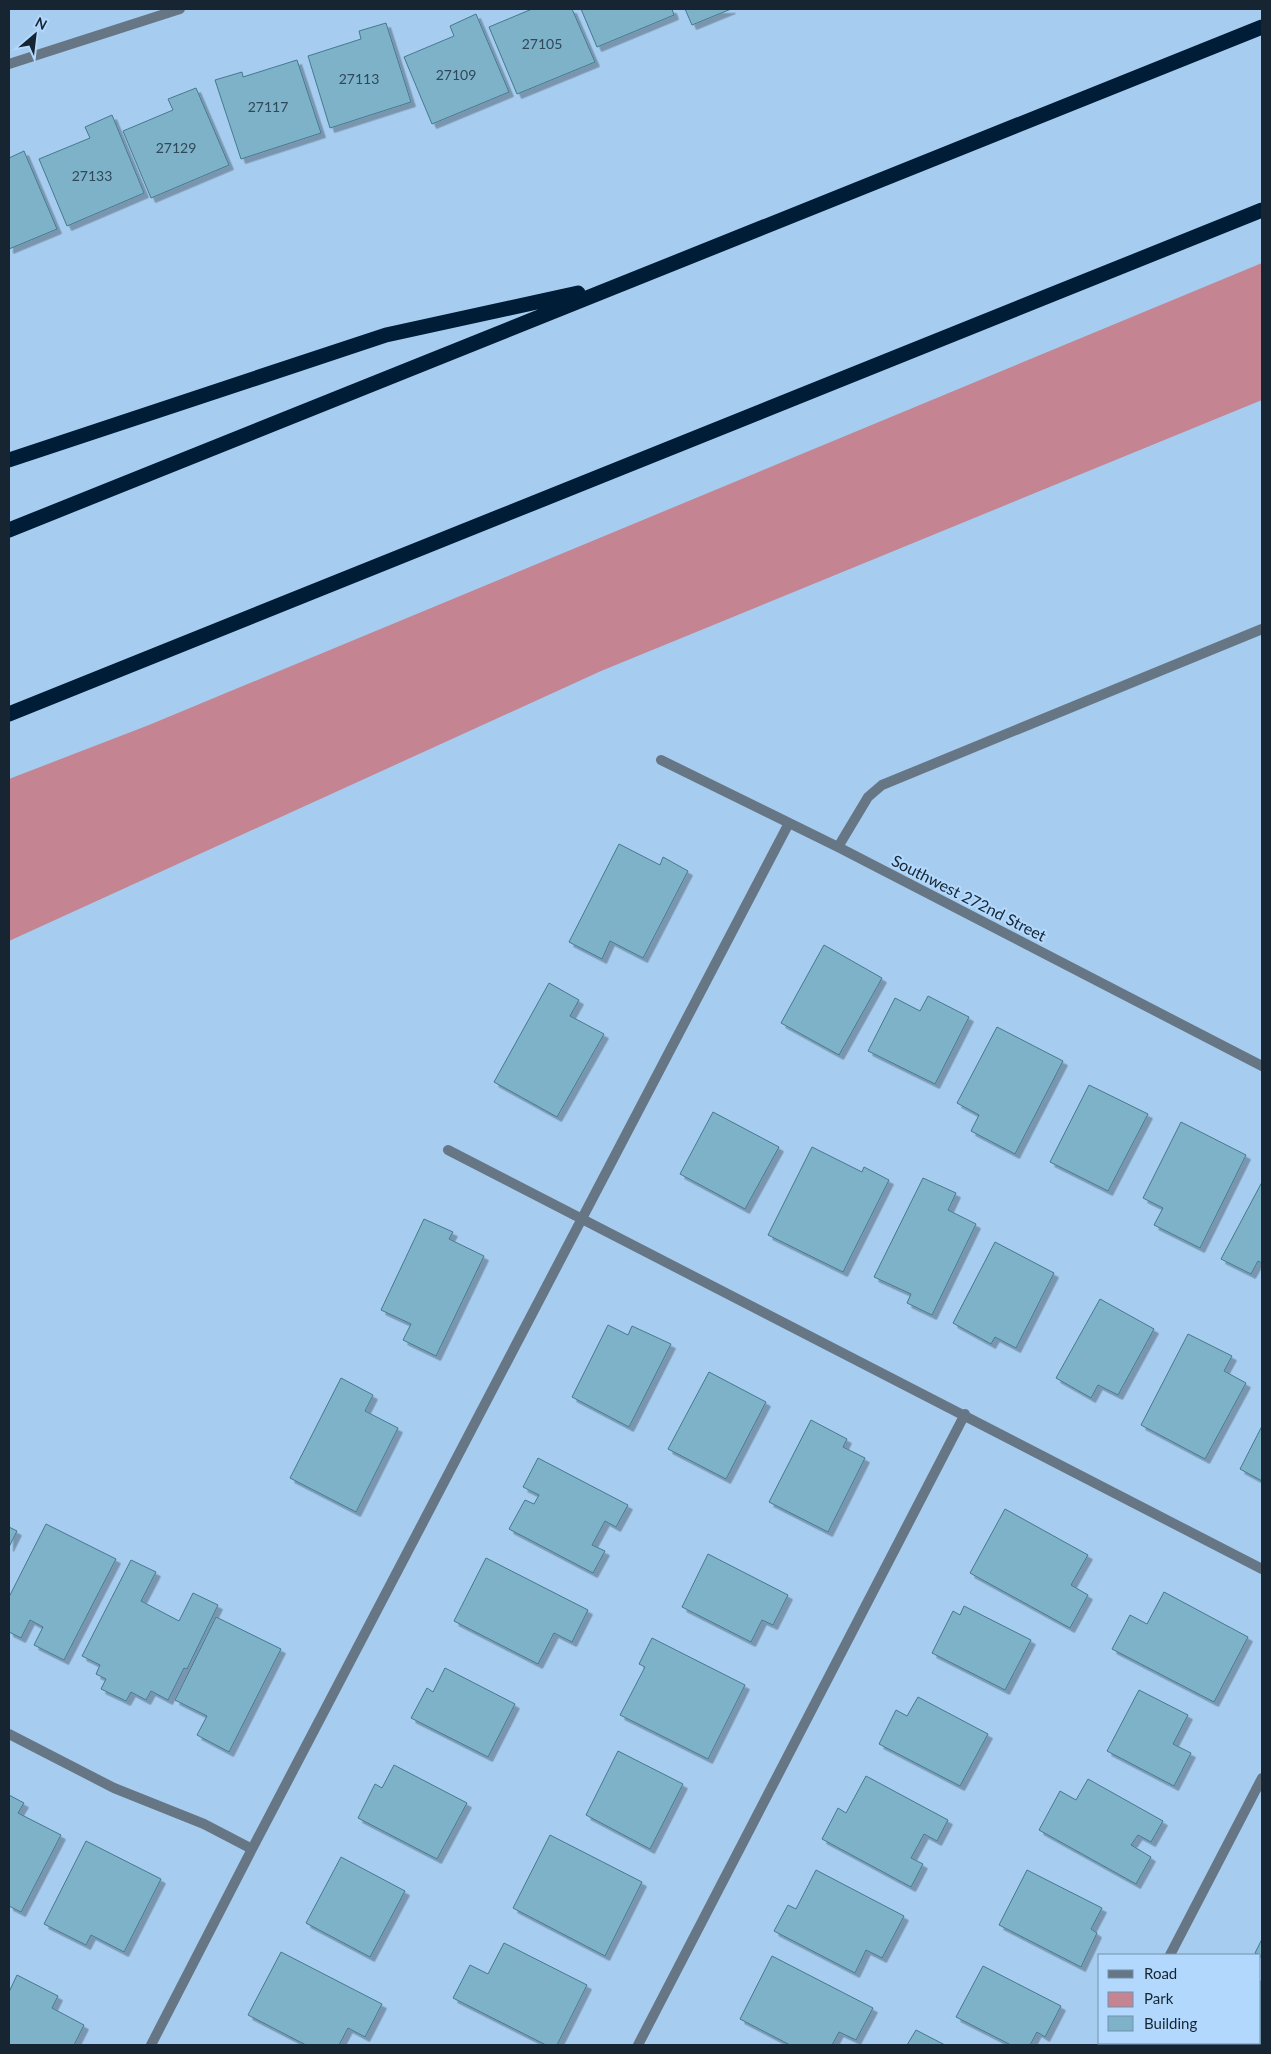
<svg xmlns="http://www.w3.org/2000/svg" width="1271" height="2054" font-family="Lato,sans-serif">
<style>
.green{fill:#c48491}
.building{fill:#7db2c8;stroke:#46798f;filter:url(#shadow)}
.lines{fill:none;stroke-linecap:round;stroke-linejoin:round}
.street{stroke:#667684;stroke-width:10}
.highway{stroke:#001d37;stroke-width:15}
.labels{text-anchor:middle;stroke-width:4.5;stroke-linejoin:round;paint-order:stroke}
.number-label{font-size:14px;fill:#304858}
.street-label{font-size:16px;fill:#172533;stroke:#b2d9fd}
</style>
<defs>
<filter id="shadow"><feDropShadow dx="4.5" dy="4.5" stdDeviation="0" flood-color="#0004"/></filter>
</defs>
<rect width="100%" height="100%" fill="#a6ccef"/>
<path class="green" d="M1262,263V400L601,671L9,941V779L149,725Z"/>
<path class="building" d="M532,9H572L595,62L517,94L489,27Z
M581,9H672L674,15L597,47Z
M685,9H731L692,25Z
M476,14L509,92L432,124L404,57L454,36L450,26Z
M386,23L411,102L330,128L308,56L361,39L359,31Z
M297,60L321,133L241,159L215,80L242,72L243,77Z
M196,88L229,165L151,198L123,131L173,110L168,99Z
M112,115L144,193L67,226L39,159L90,138L85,127Z
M24,151L57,229L9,249V158Z
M619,844L660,865L663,857L688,871L643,958L610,941L602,959L569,942Z
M824,945L882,978L839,1055L781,1023Z
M549,983L579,1000L570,1016L604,1034L557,1117L494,1082Z
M928,996L969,1017L935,1084L868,1051L895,998L920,1011Z
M997,1027L1063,1061L1015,1154L971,1131L979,1115L957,1103Z
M1089,1085L1148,1114L1108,1191L1050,1162Z
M713,1112L779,1147L745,1209L680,1174Z
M1181,1122L1246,1155L1200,1248L1154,1225L1163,1208L1143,1198Z
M812,1147L862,1172L864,1167L889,1180L843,1272L768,1235Z
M923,1178L956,1193L948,1210L976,1224L932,1315L907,1303L911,1294L874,1277Z
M1262,1182V1263L1258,1261L1251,1274L1221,1259Z
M424,1219L453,1232L449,1239L484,1256L436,1356L403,1340L411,1324L381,1310Z
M995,1242L1054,1273L1016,1348L995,1337L991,1344L953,1323Z
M1100,1299L1154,1329L1118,1395L1098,1385L1091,1398L1056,1378Z
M608,1325L628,1335L632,1326L671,1344L629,1427L572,1397Z
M1188,1334L1232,1356L1224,1371L1246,1383L1205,1459L1141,1425Z
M709,1372L766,1402L726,1479L668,1449Z
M341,1378L373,1395L365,1411L398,1428L356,1512L290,1478Z
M811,1420L847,1439L843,1447L865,1458L828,1532L769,1502Z
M1262,1426V1481L1240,1469Z
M538,1458L628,1505L616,1527L605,1521L592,1545L605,1551L593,1573L509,1529L525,1500L534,1504L539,1495L523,1487Z
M1005,1509L1088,1555L1071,1585L1088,1595L1070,1628L970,1573Z
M46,1524L116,1559L64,1660L34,1645L43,1627L30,1620L21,1638L9,1632V1597Z
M9,1527L17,1531L9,1547Z
M708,1554L788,1595L773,1625L762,1620L751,1642L682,1607Z
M486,1558L588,1610L572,1642L554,1633L538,1664L454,1621Z
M131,1560L156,1572L141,1601L179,1621L193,1593L218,1605L187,1669L184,1668L168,1700L151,1691L146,1700L131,1692L126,1701L101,1689L106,1679L96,1674L100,1665L82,1656Z
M1164,1592L1248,1637L1214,1702L1112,1649L1130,1615L1147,1624Z
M964,1606L1031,1640L1005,1690L932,1653L953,1611L960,1615Z
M216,1617L281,1649L229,1752L197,1735L207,1716L175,1700Z
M652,1638L745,1685L708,1759L620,1715L645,1667L639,1664Z
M445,1668L515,1704L488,1757L411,1718L427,1688L433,1692Z
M1139,1690L1188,1715L1173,1744L1191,1753L1174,1786L1107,1751Z
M918,1697L988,1734L960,1786L879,1744L896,1710L907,1716Z
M618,1751L683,1784L650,1849L586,1815Z
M394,1765L467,1803L437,1859L358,1818L375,1784L382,1788Z
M866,1776L948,1820L937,1841L924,1834L911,1858L923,1864L911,1887L822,1839L838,1808L846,1813Z
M1088,1779L1163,1821L1151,1842L1138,1835L1131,1845L1151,1857L1136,1884L1039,1830L1060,1791L1076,1800Z
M9,1795L24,1803L18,1813L61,1835L21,1912L9,1906Z
M550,1835L642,1882L605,1956L513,1908Z
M86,1841L161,1879L124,1952L91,1935L86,1945L44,1924Z
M341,1857L405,1891L370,1957L306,1923Z
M816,1870L904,1916L882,1958L866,1950L855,1973L774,1931L788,1905L796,1909Z
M1027,1870L1102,1908L1091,1929L1097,1933L1081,1967L999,1925Z
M1262,1939V1957L1255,1953Z
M504,1943L587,1985L557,2045H546L453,1998L470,1965L488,1974Z
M281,1952L382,2004L365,2037L348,2028L339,2045H306L248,2015Z
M772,1956L873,2008L856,2040L839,2032L832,2045H790L740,2019Z
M983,1966L1061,2006L1045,2037L1037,2032L1030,2045H1011L956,2017Z
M17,1975L58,1996L52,2008L84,2025L74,2045H9V1992Z
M1260,1981L1262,1982V2045H1222L1217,2043H1260Z
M916,2030L945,2045H907Z"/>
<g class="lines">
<path class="street" d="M9,64L180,9
M661,760L838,847L1262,1066
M838,847L868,797L882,785L1262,629
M448,1150L1262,1569
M9,1734L114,1788L204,1824L252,1849
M1170,1955L1262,1778
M151,2045L252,1849L789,823
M638,2045L965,1414
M1123,2045L1124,2043"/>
<path class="highway" d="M9,460L386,335L578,293
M9,530L1262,27
M9,714L1262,210"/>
</g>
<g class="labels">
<g class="number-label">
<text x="542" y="49">27105</text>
<text x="456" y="80">27109</text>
<text x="359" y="84">27113</text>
<text x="268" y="112">27117</text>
<text x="176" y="153">27129</text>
<text x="92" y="181">27133</text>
</g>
<g class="street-label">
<text transform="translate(969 898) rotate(27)" y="6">Southwest 272nd Street</text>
</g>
</g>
<rect width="1271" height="2054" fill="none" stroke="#172533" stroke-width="20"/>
<rect x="1098" y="1954" width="162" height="90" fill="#b2d9fd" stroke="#7491ac"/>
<rect x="1108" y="1970" width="25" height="8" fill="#667684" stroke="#7491ac"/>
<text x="1144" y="1979" font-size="15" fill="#172533">Road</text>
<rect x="1108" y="1992" width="25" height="15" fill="#c48491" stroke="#7491ac"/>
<text x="1144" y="2004" font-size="15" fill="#172533">Park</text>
<rect x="1108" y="2016" width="25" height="15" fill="#7db2c8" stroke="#7491ac"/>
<text x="1144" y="2029" font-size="15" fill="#172533">Building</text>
<g transform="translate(35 35) rotate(28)" stroke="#b2d9fd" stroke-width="4" paint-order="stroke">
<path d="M0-4L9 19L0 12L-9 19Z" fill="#172533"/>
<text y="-8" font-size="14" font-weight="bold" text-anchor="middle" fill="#172533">N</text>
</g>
</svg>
